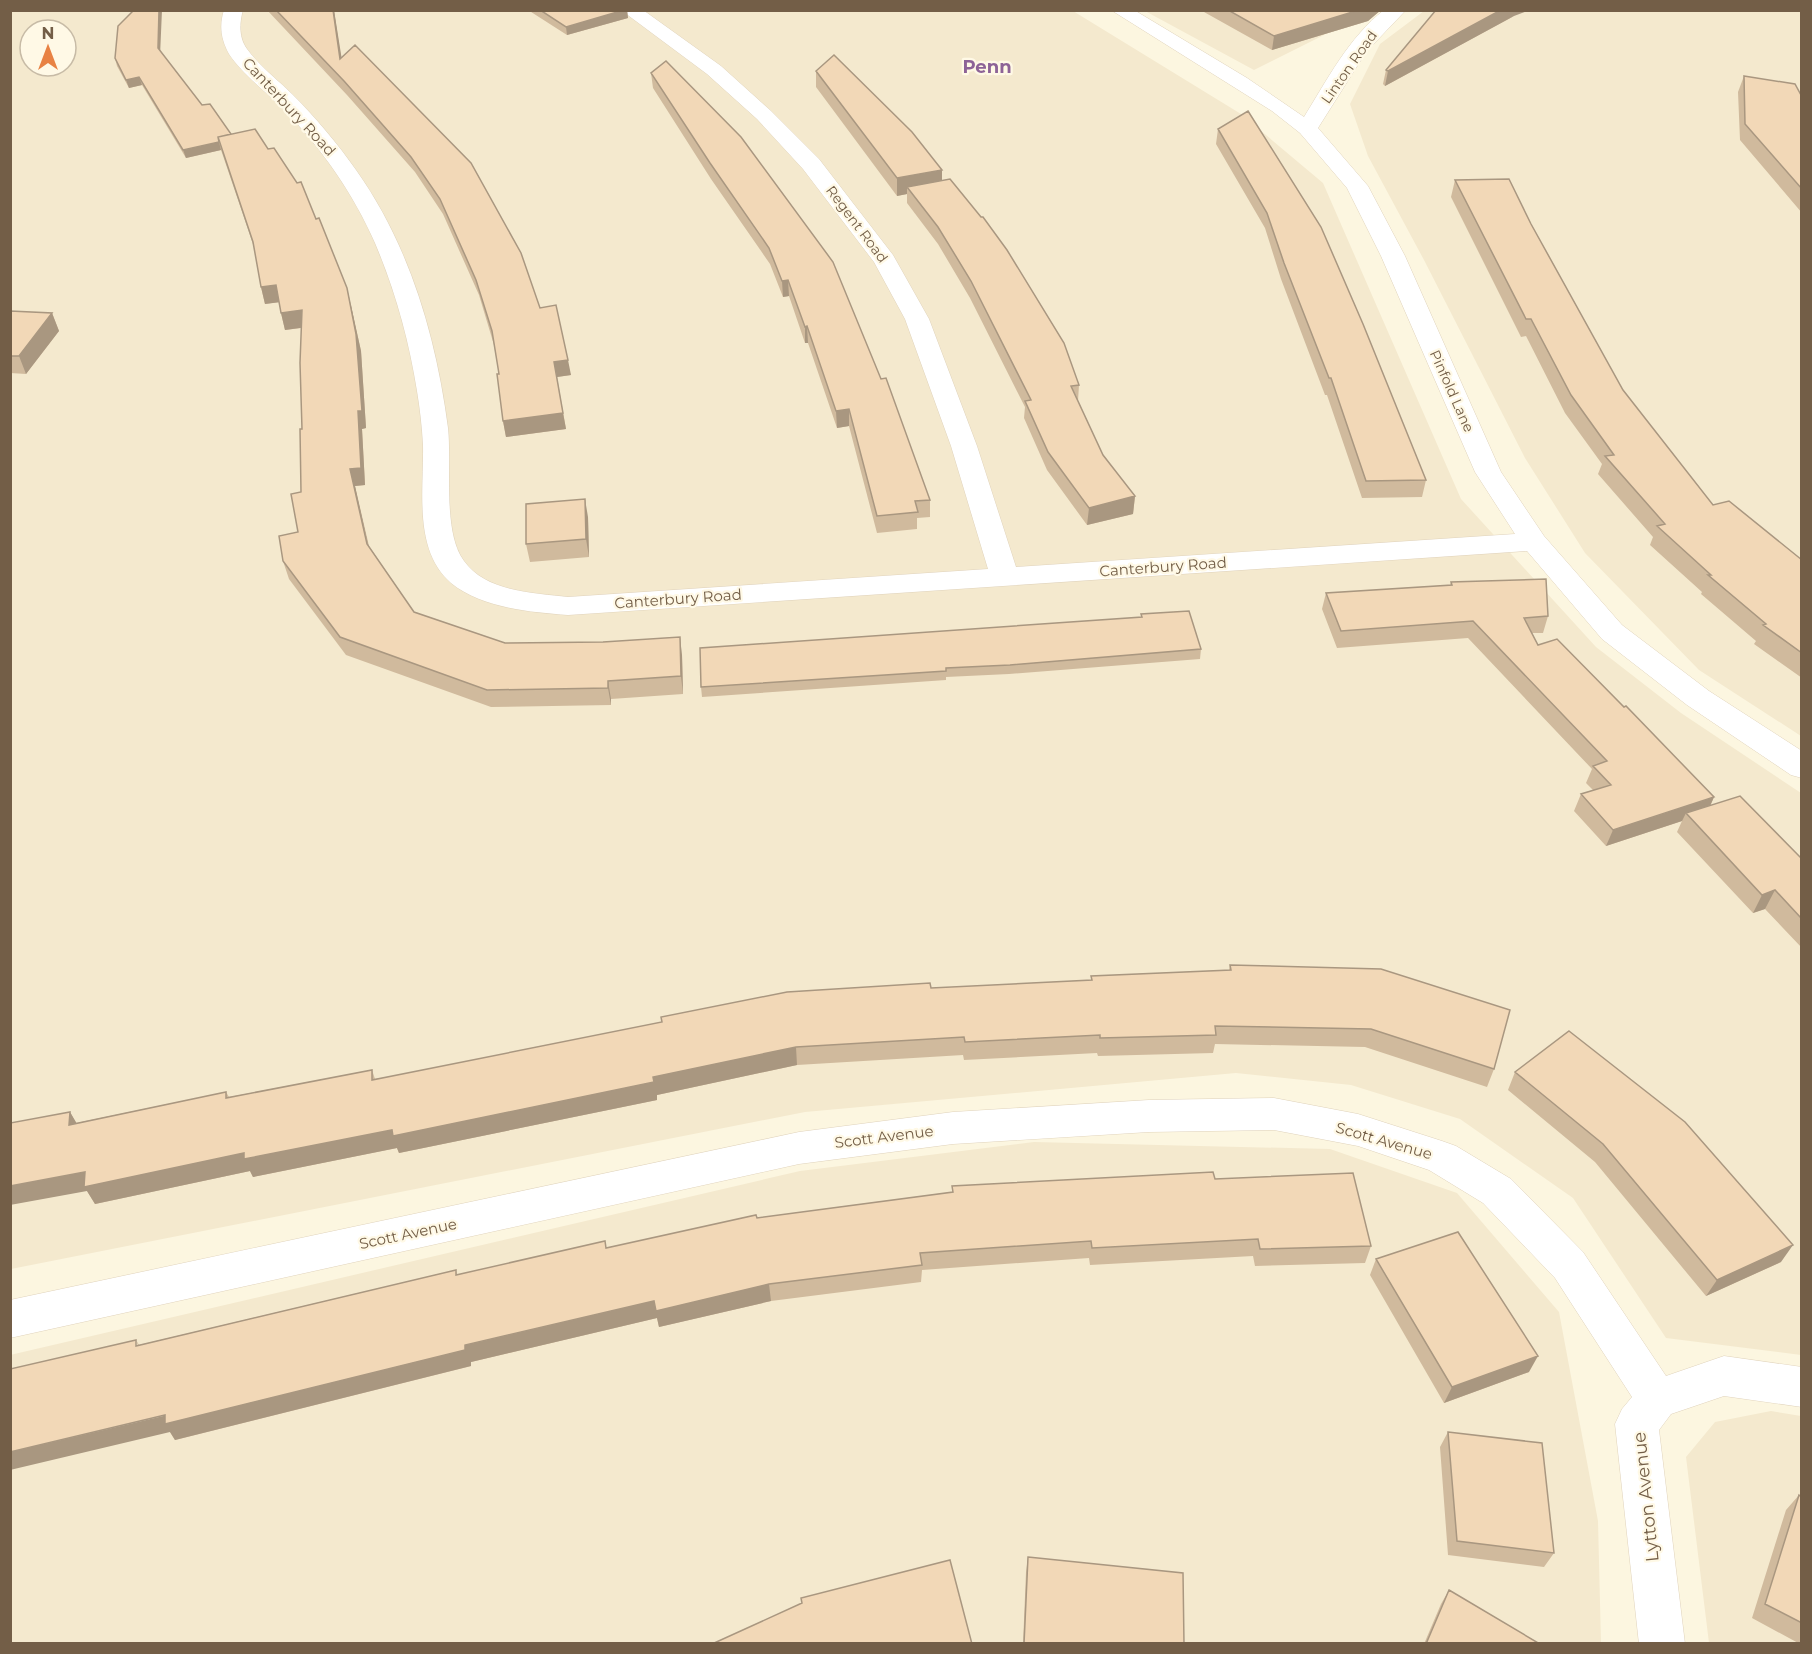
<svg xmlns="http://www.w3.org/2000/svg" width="1812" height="1654" font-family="Montserrat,sans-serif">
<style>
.residential{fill:#f4e9ce;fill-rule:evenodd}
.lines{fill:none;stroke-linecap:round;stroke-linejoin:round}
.street-casing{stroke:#e0d3bc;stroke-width:1}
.street{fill:#fff;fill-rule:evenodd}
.wall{fill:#d0ba9d}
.shaded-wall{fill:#a99780}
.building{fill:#f2d8b7;stroke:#a99780;stroke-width:1.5}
.labels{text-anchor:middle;stroke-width:4.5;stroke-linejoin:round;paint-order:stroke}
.far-street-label{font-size:14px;fill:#735e47;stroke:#fff9e6}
.street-label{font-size:15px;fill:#735e47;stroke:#fff9e6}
.far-district-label{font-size:18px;font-weight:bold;fill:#8d6397;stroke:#fff9e6}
.near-street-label{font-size:18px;fill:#735e47;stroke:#fff9e6}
</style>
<rect width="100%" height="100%" fill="#fcf6e0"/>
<path class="residential" d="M11,11H1073L1241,114L1323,183L1461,499L1596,647L1681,713L1801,793V1355L1666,1338L1573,1198L1460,1119L1351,1085L1236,1073L805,1112L11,1269ZM30,30H66V66H30Z
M1145,11H1365L1322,36L1254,70Z
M1424,11H1801V736L1699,670L1585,553L1525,458L1424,260L1368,156L1350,104L1380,44Z
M1034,1142L1330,1149L1457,1193L1559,1312L1598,1521L1601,1643H11L10,1355L800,1171Z
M1771,1411L1801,1416V1643H1709L1686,1457L1715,1422Z"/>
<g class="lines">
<defs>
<path id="street" d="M224,10H243C239,24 239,38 247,49C259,66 278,80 292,94C316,118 337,143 356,170C410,246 436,337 448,428C452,464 442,532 464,561C486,592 534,593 568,597L988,569L951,446L905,319L874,262L803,169L757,119L707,74L621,10H643L721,66L771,111L819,159L893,255L929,319L977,446L1016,567L1515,534L1475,472L1381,256L1347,188L1300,133L1272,111L1111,10H1134L1247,78L1304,117C1327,80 1349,37 1384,10H1406L1366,52L1318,128L1368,186L1405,256L1501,472L1544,536L1622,625L1709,691L1802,751V778L1791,775L1687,705L1602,639L1527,551L568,615C530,612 482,608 451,583C413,550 424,490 423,445C422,427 420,409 417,391C409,340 395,290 375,243C354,195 323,150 286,112C268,93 243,75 229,54C221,39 219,26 224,10Z
M1274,1098L1358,1114L1442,1141L1456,1146L1511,1179L1583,1252L1666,1376L1724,1356L1802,1367V1407L1724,1396L1671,1414L1659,1430L1685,1644H1639L1615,1424L1622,1409L1632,1397L1555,1278L1483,1203L1429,1170L1358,1146L1274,1130L1149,1132L953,1144L799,1164L10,1338V1300L799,1132L953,1112L1149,1100Z"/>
</defs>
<use href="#street" class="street-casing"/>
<use href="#street" class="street"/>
</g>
<path class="wall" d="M267,10H334L341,58L540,308L571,375L557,377L566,429L506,437L503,421L499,374L494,345L479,295L443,214L415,172L347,95Z
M528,10H627L628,18L567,35Z
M1204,10H1381L1368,21L1272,50L1204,12Z
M1514,16L1385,86L1383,84L1386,70Z
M160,51L202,105L231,134L351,305L361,351L366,428L362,429L365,485L355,486L369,546L414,612L505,643L682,655L683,694L611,699V705L491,707L346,655L289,579L283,561L298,532L301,492L302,429L301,328L285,330L281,313L279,302L265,304L261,287L254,247L221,150L186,158L142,85L129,88L117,66L115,58Z
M666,61L930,500V517L917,518V529L877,533L849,426L837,428L808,343H805L789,296L783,297L770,264L711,179L653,88L651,73Z
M816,71L942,180L1079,385L1078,401L1103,455L1135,496L1133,514L1087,525L1047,470L1024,418L1025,407L970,298L938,244L907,203V194L897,196L816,87Z
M1744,76L1802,97V213L1740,140L1738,92Z
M1218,129L1426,480L1422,497L1362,498L1327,395H1325L1281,279L1265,228L1216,144Z
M1455,180L1531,224L1623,390L1713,505L1802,560V678L1754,644L1756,641L1701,594L1702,592L1650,545L1653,537L1598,474L1602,464L1565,413L1526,336L1521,337L1451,197Z
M10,311L52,313L59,331L26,374L10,373Z
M588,517L589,557L530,562L526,544Z
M1451,582L1548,616L1543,633H1532L1538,645L1714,797L1710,806L1802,859V948L1765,909L1753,913L1677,832L1682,821L1606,846L1574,811L1581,794L1593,790L1586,783L1592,769L1468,638L1337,648L1322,609L1326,593L1450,585Z
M1141,614L1201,649L1200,659L1009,674L946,677V680L702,697L701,687L1141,617Z
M1230,965L1494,1069L1487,1087L1365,1047L1215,1044L1213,1053L1098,1056L1097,1053L964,1060L963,1055L797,1065L657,1095V1100L399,1153L397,1148L253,1177L250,1171L95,1204L87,1191L70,1112L76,1123L226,1092L229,1097L372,1070L375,1079L931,988L1091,980V976L1229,970Z
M1515,1072L1781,1262L1706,1296L1595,1162L1508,1090Z
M1215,1179L1371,1246L1365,1263L1255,1266L1253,1256L1090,1265L1089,1258L922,1270L921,1282L771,1301L659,1327L657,1318L471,1362V1366L175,1440L170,1432L136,1340L139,1345L456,1270L457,1275L607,1248L757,1218L952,1192V1186Z
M1376,1259L1529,1372L1444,1403L1370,1275Z
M1448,1432L1554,1553L1544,1567L1448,1555L1440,1447Z
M1799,1495L1802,1497V1644H1800L1752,1618L1786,1510Z
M1028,1557L1184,1644H1023L1026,1572Z
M1449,1590L1540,1644H1424L1441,1604Z"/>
<path class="shaded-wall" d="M159,10H162L160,56L158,48Z
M333,10H334L344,73L340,59Z
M624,10H627L628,18L567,35L566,27Z
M1359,10H1381L1368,21L1272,50L1274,36Z
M1501,10H1530L1514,16L1385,86L1388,71Z
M139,77L142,85L129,88L126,80Z
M219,142L221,150L186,158L183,150Z
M942,170V188L907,187V194L897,196V178Z
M788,280L789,296L783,297L782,281Z
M276,285L281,302L265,304L261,287Z
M347,288L361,351L366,428L362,429L365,485L355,486L372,562L350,469Z
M302,310L307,327L285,330L281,313Z
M52,313L59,331L26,374L19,356Z
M807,326L808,343H805V327Z
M568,360L571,375L557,377L554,362Z
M849,409V426L837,428L836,411Z
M563,413L566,429L506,437L503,421Z
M1135,496L1133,514L1087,525L1089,508Z
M585,499L588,517L589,557L586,539Z
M680,637L682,655L683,694L681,676Z
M608,681L611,699V705L608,688Z
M1714,797L1707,813H1686L1682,821L1606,846L1613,830Z
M1775,890L1765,909L1753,913L1762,895Z
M796,1047L797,1065L657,1095V1100L399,1153L397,1148L253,1177L250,1171L95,1204L87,1191L10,1205V1186L85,1172L244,1153L653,1077Z
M70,1112L80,1129L69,1125Z
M1793,1245L1781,1262L1706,1296L1717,1280Z
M769,1284L771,1301L659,1327L657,1318L471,1362V1366L175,1440L170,1432L10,1470V1452L654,1301Z
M1538,1356L1529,1372L1444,1403L1452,1387Z"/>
<path class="building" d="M134,10H159L158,48L202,105L210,104L231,134L218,137L219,142L183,150L139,77L126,80L115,58L118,26Z
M276,10H333L340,59L355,45L471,163L521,253L540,308L556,305L568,360L554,362L563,413L503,421L497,374H499L492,331L476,280L440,199L411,157L344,81Z
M540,10H624L566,27Z
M1228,10H1359L1274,36Z
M1436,10H1501L1388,71L1386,70Z
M834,55L912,132L942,170L897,178L816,71Z
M666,61L741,137L833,262L881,379L886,378L930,500L915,501L918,512L877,516L849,409L836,411L807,326L805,327L788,280L782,281L769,248L710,163L651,73Z
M1744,76L1795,84L1802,97V189L1745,124Z
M1248,111L1321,227L1363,324L1426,480L1366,481L1331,378H1329L1284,263L1267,213L1218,129Z
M255,129L268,149L274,148L297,183L301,182L316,219L319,218L347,288L356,334L362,411H358L361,468L350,469L367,544L414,612L505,643L603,642L680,637L681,676L608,681V688L487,690L340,637L283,561L279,536L298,532L291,494L301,492L300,429H302L300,363L302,310L281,313L276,285L261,287L253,242L218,137Z
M950,179L981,217H983L1007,250L1064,343L1079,385L1071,386L1103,455L1135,496L1089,508L1048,452L1025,401L1031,400L971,281L938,227L907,187Z
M1509,179L1531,224L1623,390L1713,505L1729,501L1802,560V653L1763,625L1766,624L1708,575H1711L1657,526L1665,524L1605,456L1614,455L1571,395L1531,319H1526L1455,180Z
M10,311L52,313L19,356H10Z
M585,499L586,539L526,544V504Z
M1546,579L1548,616L1524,618L1538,645L1557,639L1624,707L1626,706L1714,797L1613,830L1581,794L1611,785L1593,766L1607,761L1473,621L1341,631L1326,593L1452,585L1451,582Z
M1189,611L1201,649L1010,665L946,668V671L701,687L700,648L1142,617L1141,614Z
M1740,796L1802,859V919L1775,890L1762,895L1686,813Z
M1230,965L1381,969L1510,1010L1494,1069L1371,1029L1215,1026L1216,1035L1100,1038V1035L965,1042L964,1037L796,1047L653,1077L654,1082L393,1136L392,1130L244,1159V1153L84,1187L85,1172L10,1186V1123L70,1112L69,1125L226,1092V1098L372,1070V1080L662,1022L661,1017L787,992L930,983L931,988L1092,980L1091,976L1231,970Z
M1569,1031L1685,1122L1793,1245L1717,1280L1603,1144L1515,1072Z
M1213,1172L1215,1179L1353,1173L1371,1246L1260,1249L1258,1239L1092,1248L1091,1241L920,1253L922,1265L769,1284L656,1311L654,1301L465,1345V1350L165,1424V1415L10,1452V1369L136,1340V1346L456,1270V1275L605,1241L606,1248L756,1215L757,1218L953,1192L952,1186Z
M1458,1232L1538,1356L1452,1387L1376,1259Z
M1448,1432L1542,1443L1554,1553L1457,1541Z
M1799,1495L1802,1497V1623L1765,1604Z
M1028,1557L1183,1573L1184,1644H1024Z
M950,1560L972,1644H712L802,1603L801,1598Z
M1449,1590L1540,1644H1426Z"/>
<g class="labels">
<g class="far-street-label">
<text transform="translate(1349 67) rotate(-55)" y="5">Linton Road</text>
<text transform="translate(857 224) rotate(53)" y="5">Regent Road</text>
<text transform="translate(1452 391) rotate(66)" y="5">Pinfold Lane</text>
</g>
<g class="street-label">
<text transform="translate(289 107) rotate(47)" y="5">Canterbury Road</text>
<text transform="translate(1163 567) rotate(-4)" y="5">Canterbury Road</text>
<text transform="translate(678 599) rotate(-4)" y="5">Canterbury Road</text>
<text transform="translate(884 1137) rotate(-7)" y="5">Scott Avenue</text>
<text transform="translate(1384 1141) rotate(16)" y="5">Scott Avenue</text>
<text transform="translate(408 1234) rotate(-12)" y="5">Scott Avenue</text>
</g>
<g class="far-district-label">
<text x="987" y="73">Penn</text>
</g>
<g class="near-street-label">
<text transform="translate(1646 1497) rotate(-96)" y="6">Lytton Avenue</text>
</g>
</g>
<rect width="1812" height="1654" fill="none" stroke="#735e47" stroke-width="24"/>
<g transform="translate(48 48)"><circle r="28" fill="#fff9e6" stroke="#c7bba6" stroke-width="1.5"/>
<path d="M0-4.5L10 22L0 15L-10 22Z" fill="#e88243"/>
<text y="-9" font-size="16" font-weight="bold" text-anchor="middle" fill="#735e47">N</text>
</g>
</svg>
